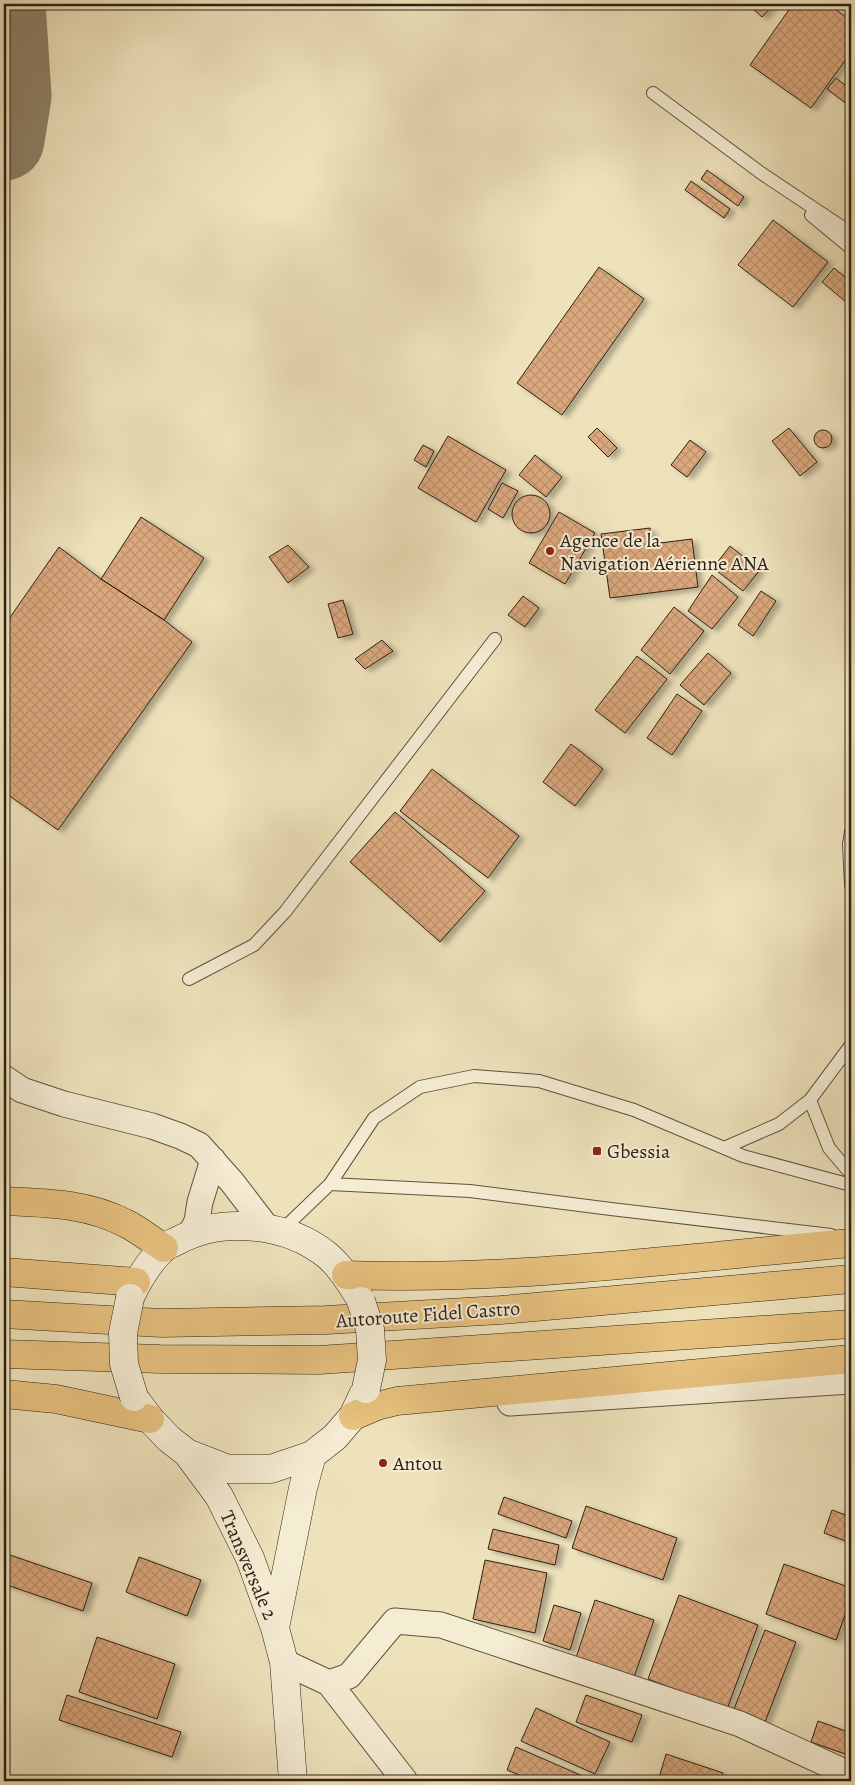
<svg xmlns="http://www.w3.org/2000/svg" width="855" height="1785" font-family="Alegreya,serif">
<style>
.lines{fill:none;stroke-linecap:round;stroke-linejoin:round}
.taxiway{stroke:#8e8268;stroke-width:81}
.building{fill:url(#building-cross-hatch);stroke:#2d2216;filter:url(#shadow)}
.lane-casing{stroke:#5d523f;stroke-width:14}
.street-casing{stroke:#5d523f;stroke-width:27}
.secondary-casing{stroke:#2d2216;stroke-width:29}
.highway-casing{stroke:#2d2216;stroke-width:29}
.lane{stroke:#f4ecd3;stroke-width:12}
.street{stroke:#f4ecd3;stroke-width:25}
.secondary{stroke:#f4ecd3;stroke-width:28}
.highway{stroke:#e7c17e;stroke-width:28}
.secondary-bridge-casing{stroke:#2d2216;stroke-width:29;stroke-linecap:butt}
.secondary-bridge{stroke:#f4ecd3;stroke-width:28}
.poi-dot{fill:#8f2418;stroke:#f4ecd3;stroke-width:2}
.labels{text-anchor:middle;stroke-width:4;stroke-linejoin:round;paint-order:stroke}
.poi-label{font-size:20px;fill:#2d2216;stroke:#f4ecd3;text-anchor:start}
.street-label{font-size:20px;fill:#2d2216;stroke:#f4ecd3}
</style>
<defs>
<pattern id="building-cross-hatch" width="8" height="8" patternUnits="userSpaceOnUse" patternTransform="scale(1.25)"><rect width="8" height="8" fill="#dba87d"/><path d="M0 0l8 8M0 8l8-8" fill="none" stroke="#bc906b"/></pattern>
<filter id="shadow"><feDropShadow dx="5.5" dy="3" stdDeviation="2.5" flood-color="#0004"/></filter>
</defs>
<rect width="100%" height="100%" fill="#eee2bb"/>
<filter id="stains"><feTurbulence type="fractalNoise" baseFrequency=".004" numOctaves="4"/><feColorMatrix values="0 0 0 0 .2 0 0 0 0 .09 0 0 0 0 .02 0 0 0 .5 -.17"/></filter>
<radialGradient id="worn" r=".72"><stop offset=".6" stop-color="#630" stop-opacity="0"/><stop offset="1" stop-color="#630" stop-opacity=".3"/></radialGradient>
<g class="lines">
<path class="taxiway" d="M4,140L11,96L5,4"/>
</g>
<path class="building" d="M751,4H774L762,17L750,6Z
M793,4H828L851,21V52L811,108L750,65Z
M836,78L851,90V107L827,89Z
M707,170L744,197L738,206L701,179Z
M691,181L730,209L724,218L685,190Z
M773,220L828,262L793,307L738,265Z
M599,267L644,299L562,415L517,383Z
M834,268L851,282V306L822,282Z
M597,428L617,448L608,457L588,437Z
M789,428L817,462L800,476L772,441Z
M814 439a9 9 0 1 1 18 0a9 9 0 1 1-18 0Z
M448,436L506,470L476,522L418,488Z
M690,440L706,452L687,477L671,465Z
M423,445L434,451L426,467L414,460Z
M535,455L562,477L546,497L519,475Z
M502,483L518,491L503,518L488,509Z
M512 514a19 19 0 1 1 38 0a19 19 0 1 1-38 0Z
M559,512L595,533L565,584L529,563Z
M141,517L204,558L164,620L101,579Z
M650,528L652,544L692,539L698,587L610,598L601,534Z
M288,545L309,567L288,583L269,557Z
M730,546L760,570L743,591L713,568Z
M59,547L101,579L164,620L192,642L58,830L4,792V626Z
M712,575L738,597L712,629L688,611Z
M761,591L776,601L753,636L738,625Z
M523,596L539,608L525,627L508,615Z
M343,600L353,634L338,638L328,604Z
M674,607L704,631L670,674L641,650Z
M382,640L393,651L365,669L355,659Z
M708,653L731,673L704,705L680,685Z
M637,656L667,679L625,733L595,710Z
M677,694L702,711L672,755L647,738Z
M571,744L603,769L575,806L543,782Z
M432,769L519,836L488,878L400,811Z
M395,812L485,891L440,942L350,862Z
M504,1497L572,1521L566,1538L498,1514Z
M586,1506L677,1538L663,1580L572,1548Z
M832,1510L851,1517V1543L824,1533Z
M493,1529L559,1545L555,1565L488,1549Z
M4,1553L92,1583L83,1611L4,1584Z
M139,1557L201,1580L187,1616L126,1592Z
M485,1560L547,1573L535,1633L473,1619Z
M784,1564L851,1588V1598L836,1640L766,1614Z
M679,1595L758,1625L727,1709L648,1679Z
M595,1600L654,1620L633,1680L575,1661Z
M554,1605L581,1613L570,1650L543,1641Z
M765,1630L796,1642L765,1722L734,1709Z
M97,1637L175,1664L157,1719L79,1692Z
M67,1695L181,1732L172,1757L59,1720Z
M586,1695L642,1715L632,1742L576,1722Z
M536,1708L610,1742L595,1774L521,1741Z
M818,1721L851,1733V1756L811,1742Z
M516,1747L585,1777L583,1781H534L507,1770Z
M666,1754L723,1773L720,1781H658Z"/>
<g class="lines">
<defs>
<path id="lane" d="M653,93L761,173L851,233
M811,215L851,248
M851,832L849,844L851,885
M189,979L254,945L285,912L495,639
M810,1100L829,1148L851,1174
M724,1148L779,1124L810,1100L851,1045
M330,1184L470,1191L611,1209L831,1235
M280,1232L330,1184L374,1118L420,1087L474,1076L539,1081L634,1110L743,1156L851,1185"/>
<path id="street" d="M4,1078L22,1090L64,1104L152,1126L180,1136L199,1145L232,1182L268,1229
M191,1233L197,1221L200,1202L213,1160
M510,1403L851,1381
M284,1662L329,1683L405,1781
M329,1683L349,1676L395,1621L441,1625L740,1724L851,1775"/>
<path id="secondary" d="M130,1298C136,1283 151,1259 164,1248C167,1245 173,1243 177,1241C222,1216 288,1223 328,1256C341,1267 349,1281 358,1295
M136,1400L150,1419L169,1439L187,1453L228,1469H271L312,1455L335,1437L353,1416L363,1395
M187,1453L219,1496L250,1558L275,1628L284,1662L293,1781
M275,1628L303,1488L312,1455"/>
<path id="highway" d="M4,1201C45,1203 87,1203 125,1223C138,1229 151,1240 164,1248
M4,1272L136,1282
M346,1275C515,1281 683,1258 851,1243
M4,1314L161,1323L326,1320L501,1310L851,1279
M4,1354L160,1359L319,1360L851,1324
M4,1394L56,1399L150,1419
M353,1416L377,1406L397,1401L851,1359"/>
</defs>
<use href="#lane" class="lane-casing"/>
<use href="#street" class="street-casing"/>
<use href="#secondary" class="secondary-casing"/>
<use href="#highway" class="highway-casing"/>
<use href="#lane" class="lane"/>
<use href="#street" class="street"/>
<use href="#secondary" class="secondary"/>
<use href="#highway" class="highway"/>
<defs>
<path id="secondary-bridge" d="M130,1298L123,1333L124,1364L134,1397
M361,1301L370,1329L372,1360L366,1389"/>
</defs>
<use href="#secondary-bridge" class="secondary-bridge-casing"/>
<use href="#secondary-bridge" class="secondary-bridge"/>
</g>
<g class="poi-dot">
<circle cx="550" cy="551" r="5"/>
<rect x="592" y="1146" width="10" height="10" rx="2.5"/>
<circle cx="383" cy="1463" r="5"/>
</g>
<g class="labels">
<g class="poi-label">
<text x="560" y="547">Agence de la<tspan x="560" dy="23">Navigation Aérienne ANA</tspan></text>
<text x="607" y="1158">Gbessia</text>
<text x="393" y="1470">Antou</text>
</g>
<g class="street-label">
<text transform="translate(428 1314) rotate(-4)" y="7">Autoroute Fidel Castro</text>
<text transform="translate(249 1565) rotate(67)" y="7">Transversale 2</text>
</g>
</g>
<rect width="855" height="1785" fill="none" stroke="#eee2bb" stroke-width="20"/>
<rect x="5" y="5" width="845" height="1775" fill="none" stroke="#2d2216" stroke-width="2.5"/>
<rect x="10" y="10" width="835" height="1765" fill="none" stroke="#2d2216"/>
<rect width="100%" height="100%" filter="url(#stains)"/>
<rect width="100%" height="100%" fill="url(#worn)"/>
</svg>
